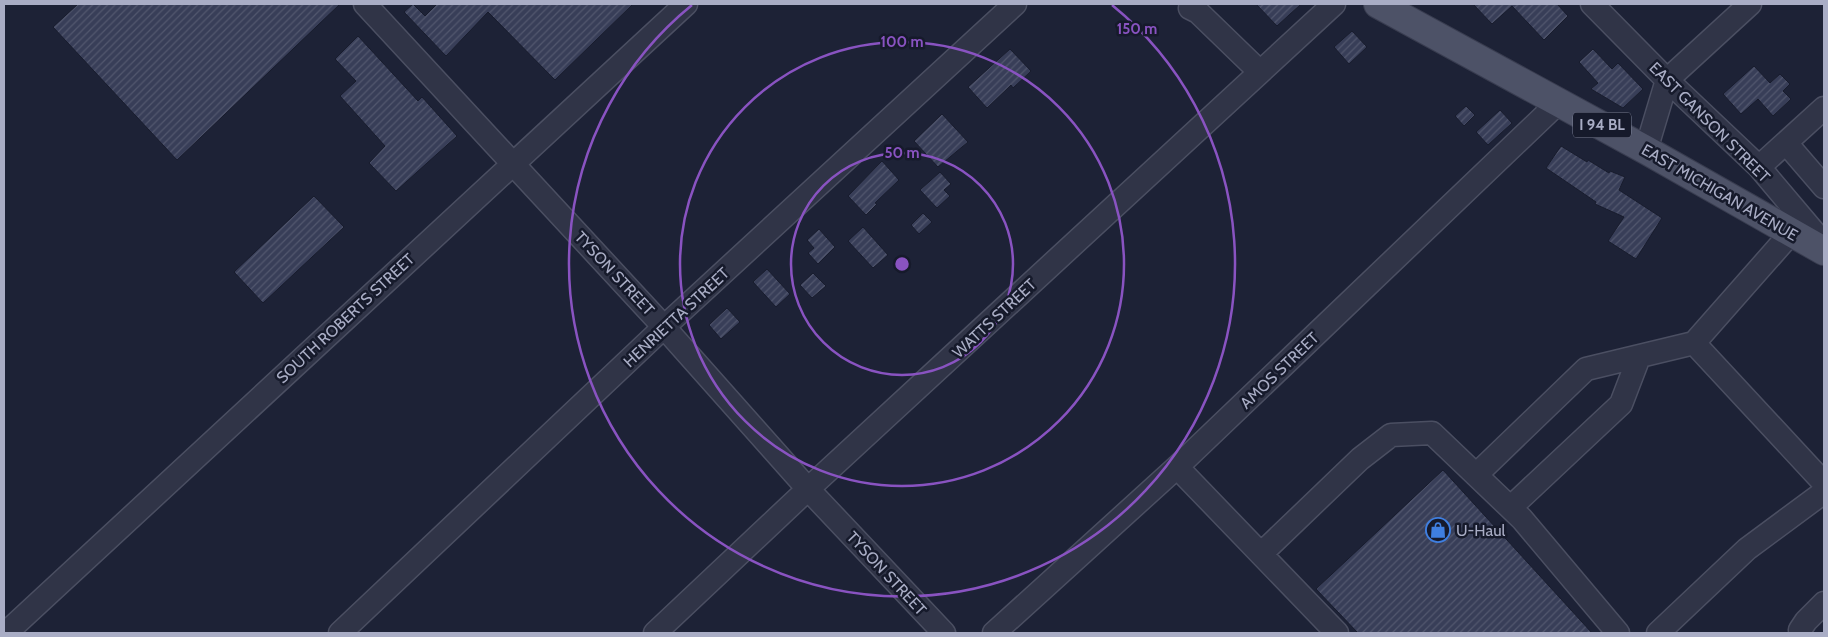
<svg xmlns="http://www.w3.org/2000/svg" width="1828" height="637" font-family="Cabin,sans-serif">
<style>
.building{fill:url(#building-hatch);stroke:#181c2d}
.lines{fill:none;stroke-linecap:round;stroke-linejoin:round}
.minor-casing{stroke:#4b4f62;stroke-width:25}
.major-casing{stroke:#393d50;stroke-width:30}
.minor{stroke:#303447;stroke-width:22}
.major{stroke:#4d5267;stroke-width:28}
.ring{fill:none;stroke:#8953c1;stroke-width:2.5}
.labels{text-anchor:middle;stroke-width:5;stroke-linejoin:round;paint-order:stroke}
.shield{fill:#161a2b;stroke:#7d8197;stroke-width:1}
.shield-label{font-size:15px;font-weight:bold;fill:#a9adc5}
.street-label{font-size:16px;fill:#a9adc5;stroke:#161a2b}
.poi-label{font-size:16px;fill:#a9adc5;stroke:#161a2b;text-anchor:start}
.centre{fill:#8953c1;stroke:#161a2b;stroke-width:2.5}
.ring-label{font-size:15px;text-anchor:middle;font-weight:bold;fill:#8953c1;stroke:#161a2b;stroke-width:5;stroke-linejoin:round;paint-order:stroke}
</style>
<defs>
<pattern id="building-hatch" width="6" height="6" patternUnits="userSpaceOnUse" patternTransform="scale(1.25)"><rect width="6" height="6" fill="#383e58"/><path d="M-1 1l2-2M0 6l6-6M5 7l2-2" fill="none" stroke="#52576e"/></pattern>
</defs>
<rect width="100%" height="100%" fill="#1d2236"/>
<path class="building" d="M78,4H340L177,160L53,27Z
M413,4L425,16L437,4H633L555,80L488,12L446,56L404,12Z
M1256,4H1301L1277,26Z
M1473,4H1557L1568,16L1544,40L1512,6L1492,24Z
M1352,31L1367,47L1349,64L1334,47Z
M358,36L418,101L422,97L457,136L396,191L369,163L385,146L340,96L356,81L335,59Z
M1010,49L1031,71L1013,88L1011,85L987,108L968,87Z
M1593,49L1612,69L1618,63L1643,89L1623,108L1591,89L1598,83L1579,62Z
M1754,66L1770,83L1780,74L1790,84L1783,91L1791,99L1773,116L1758,99L1741,114L1723,94Z
M1466,106L1475,115L1464,126L1455,116Z
M1500,110L1512,123L1488,145L1476,132Z
M942,114L968,142L938,167L914,141Z
M1561,146L1587,162L1588,160L1609,173L1610,171L1625,177L1619,190L1662,218L1636,259L1608,241L1624,217L1595,204L1596,202L1546,168Z
M882,161L899,180L875,203L877,204L866,215L848,196Z
M940,172L951,184L944,190L950,196L937,208L920,190Z
M314,196L344,227L263,303L234,272Z
M923,213L932,222L919,234L911,225Z
M863,227L888,255L873,268L848,241Z
M819,229L835,247L818,264L808,253L814,248L807,240Z
M767,269L790,294L776,307L753,282Z
M813,273L826,286L812,298L800,285Z
M727,308L740,322L721,339L709,325Z
M1443,470L1592,633H1358L1316,589Z"/>
<g class="lines">
<defs>
<path id="minor" d="M365,4L664,327L808,489L944,633
M1592,4L1667,80L1759,167L1824,244
M1190,8L1198,12L1260,72
M1786,143L1824,187
M1646,150L1667,80L1750,4
M1759,167L1824,108
M1791,233L1694,343L1824,483
M1177,467L1337,633
M1476,475L1586,369L1694,343
M1511,507L1621,404L1639,357
M1261,554L1360,459L1391,435L1432,433L1522,519L1618,633
M6,633L686,4
M340,633L664,327L1015,4
M655,633L808,489L1334,4
M994,633L1177,467L1559,102
M1658,633L1747,549L1824,492
M1801,633L1800,630L1806,621L1824,603"/>
<path id="major" d="M1378,4L1646,150L1824,251"/>
</defs>
<use href="#minor" class="minor-casing"/>
<use href="#major" class="major-casing"/>
<use href="#minor" class="minor"/>
<use href="#major" class="major"/>
</g>
<g class="ring">
<circle cx="902" cy="264" r="111"/>
<circle cx="902" cy="264" r="222"/>
<path d="M1112 5A333 333 0 1 1 692 5"/>
</g>
<defs>
<symbol id="shop-ring" viewBox="-11 -11 22 22"><circle r="9.5" fill="#161a2b" stroke="#3f7fe0" stroke-width="1.5"/><path d="M-5-2.5h2.3a2.7 3.5 0 0 1 5.4 0H5L5.5 6h-11ZM-1.5-2.5h3a1.5 2.3 0 0 0-3 0Z" fill="#3f7fe0"/></symbol>
</defs>
<g fill-rule="evenodd">
<use href="#shop-ring" x="1424" y="516" width="28" height="28"/>
</g>
<g class="labels">
<rect class="shield" x="1573" y="112.5" width="58" height="25" rx="4"/>
<g class="shield-label">
<text x="1602" y="130">I 94 BL</text>
</g>
<g class="street-label">
<text transform="translate(1710 122) rotate(45)" y="6">EAST GANSON STREET</text>
<text transform="translate(1720 192) rotate(30)" y="6">EAST MICHIGAN AVENUE</text>
<text transform="translate(615 273) rotate(47)" y="6">TYSON STREET</text>
<text transform="translate(676 317) rotate(-43)" y="6">HENRIETTA STREET</text>
<text transform="translate(345 318) rotate(-43)" y="6">SOUTH ROBERTS STREET</text>
<text transform="translate(994 318) rotate(-43)" y="6">WATTS STREET</text>
<text transform="translate(1279 370) rotate(-44)" y="6">AMOS STREET</text>
<text transform="translate(887 573) rotate(47)" y="6">TYSON STREET</text>
</g>
<g class="poi-label">
<text x="1456" y="536">U-Haul</text>
</g>
</g>
<circle cx="902" cy="264" r="8" class="centre"/>
<g class="ring-label">
<text x="1137" y="34">150 m</text>
<text x="902" y="47">100 m</text>
<text x="902" y="158">50 m</text>
</g>
<rect width="1828" height="637" fill="none" stroke="#a9adc5" stroke-width="10"/>
</svg>
